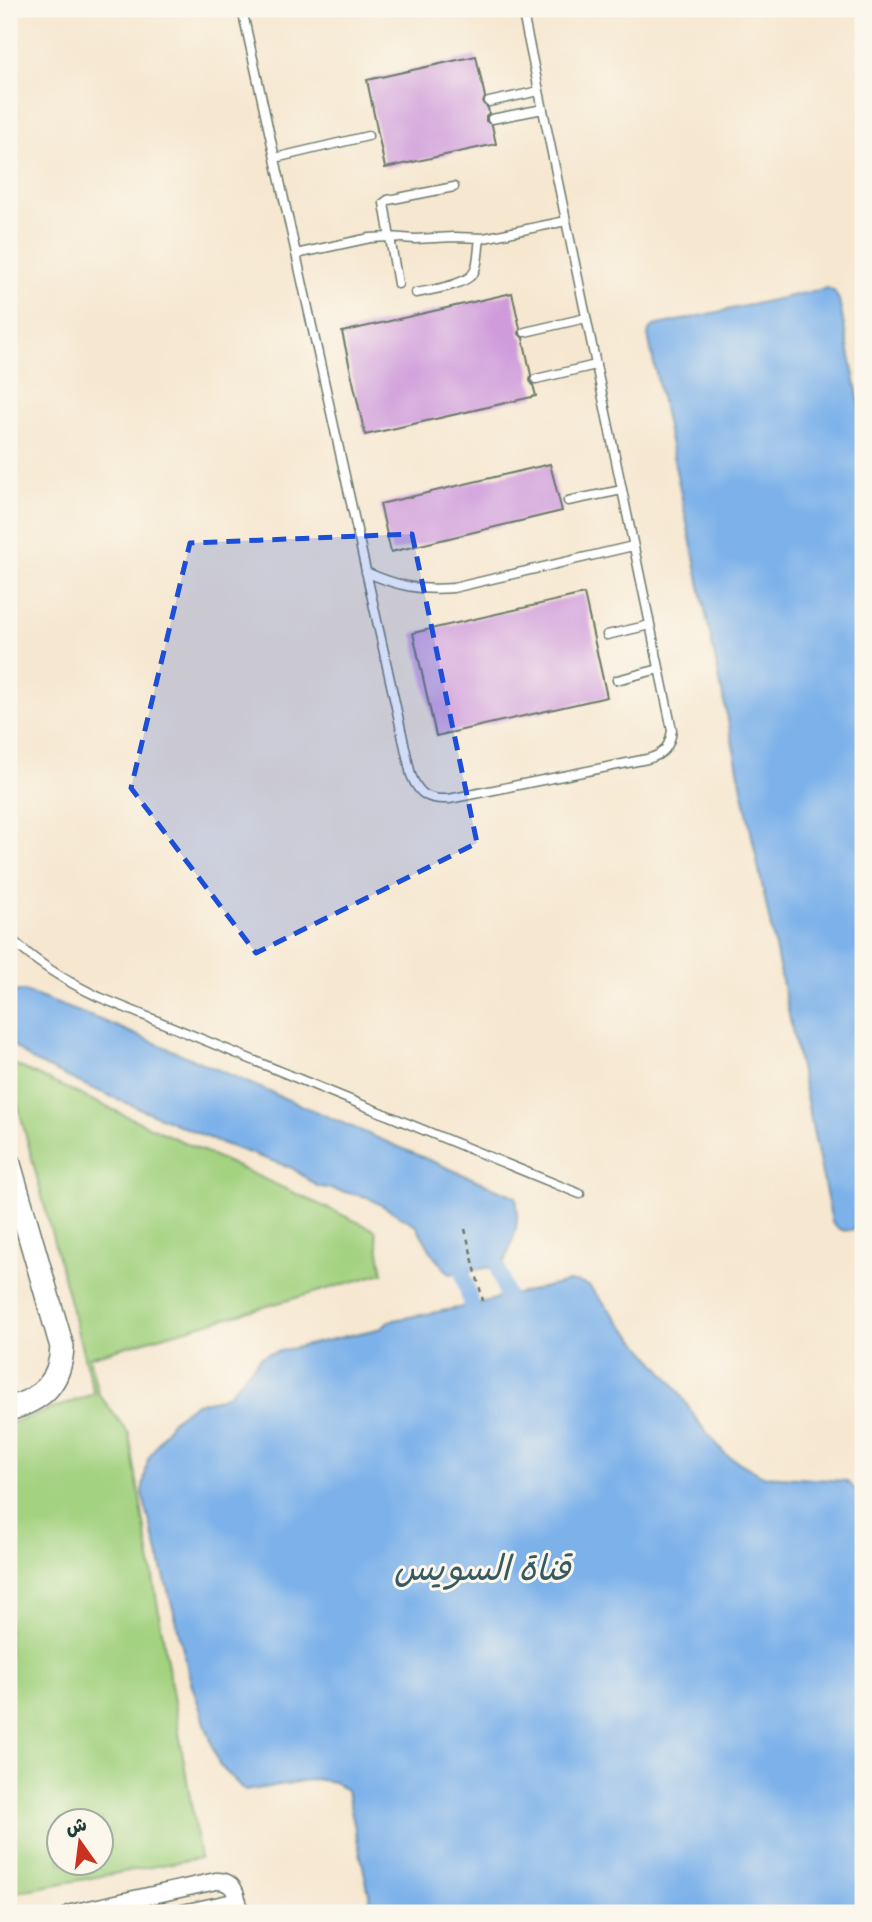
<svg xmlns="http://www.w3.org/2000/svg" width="872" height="1922" font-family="Caveat,'Playpen Sans Arabic',sans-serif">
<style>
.green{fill:#a3d280;stroke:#61885a;stroke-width:2;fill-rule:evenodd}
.water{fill:#7cb1ea;stroke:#4e778f;stroke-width:2}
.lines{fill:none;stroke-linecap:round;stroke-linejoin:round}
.canal{stroke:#7cb1ea;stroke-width:16}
.building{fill:#cf9bdb}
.lane-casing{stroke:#6a786b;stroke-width:11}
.street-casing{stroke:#6a786b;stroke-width:19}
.secondary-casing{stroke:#6a786b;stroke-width:26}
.path{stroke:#6a786b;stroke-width:2.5;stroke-dasharray:5 5;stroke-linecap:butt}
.lane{stroke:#fff;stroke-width:8}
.street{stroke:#fff;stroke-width:16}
.secondary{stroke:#fff;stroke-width:23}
.marked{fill:#1d4ed8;fill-opacity:0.2;stroke:#1d4ed8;stroke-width:5;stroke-dasharray:14 9;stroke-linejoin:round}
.labels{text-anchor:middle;stroke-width:6;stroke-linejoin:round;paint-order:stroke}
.water-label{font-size:35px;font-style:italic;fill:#365a62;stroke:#fbf7ec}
</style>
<rect width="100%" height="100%" fill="#fbf7ec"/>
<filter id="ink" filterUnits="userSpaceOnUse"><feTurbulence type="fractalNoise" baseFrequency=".0143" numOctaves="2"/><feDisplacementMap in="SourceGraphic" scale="14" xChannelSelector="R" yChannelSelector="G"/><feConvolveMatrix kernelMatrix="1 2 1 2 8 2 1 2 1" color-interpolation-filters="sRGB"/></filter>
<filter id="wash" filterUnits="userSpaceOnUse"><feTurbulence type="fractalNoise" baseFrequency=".00686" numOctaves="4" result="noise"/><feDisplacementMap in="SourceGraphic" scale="28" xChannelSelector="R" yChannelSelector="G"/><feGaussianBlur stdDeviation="1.57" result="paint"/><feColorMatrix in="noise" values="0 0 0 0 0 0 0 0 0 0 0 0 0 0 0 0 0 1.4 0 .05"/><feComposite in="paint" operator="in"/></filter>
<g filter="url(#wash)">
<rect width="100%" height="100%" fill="#f6e7d0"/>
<path class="green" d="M9,1062L375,1230L383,1273L89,1357L98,1393L129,1434L200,1858L9,1893V1424L94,1394L9,1071ZM60,1820H102V1862H60Z"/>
<path class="water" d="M827,288L834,291L839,300L863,422V1227C851,1230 840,1235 832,1222L648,335L650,329L654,326Z
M23,991L106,1022L516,1197C520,1225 514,1239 503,1265L450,1274L435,1258L416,1225L367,1197L317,1186L292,1168L221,1143L89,1087L33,1061L9,1042V992Z
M567,1282H578L589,1286L673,1383L698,1422L726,1455L763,1476L846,1481L863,1496V1913H373L347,1791L334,1782L315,1779L245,1791L219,1765L190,1679L176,1620L142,1493L148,1459L171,1422L196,1403L221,1398L230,1393L261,1357L267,1354L382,1328L389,1321L458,1308Z"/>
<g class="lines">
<path class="canal" d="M491,1246L507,1297
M457,1251L471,1304"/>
</g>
<g id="blocks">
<path class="building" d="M476,56L485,97L483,103L488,108L489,113L486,116V121L492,125L496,144L385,168L367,80Z
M512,293L520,328L519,334L523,338L531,375L530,381L533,385L536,396L365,435L342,332Z
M550,464L562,511L391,552L380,504Z
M584,594L607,697L436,736L413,633Z"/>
</g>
</g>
<g filter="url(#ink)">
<use href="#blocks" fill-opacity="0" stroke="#6a786b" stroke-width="2"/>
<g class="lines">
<defs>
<path id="lane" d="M242,9L411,775C419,795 428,800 449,799L647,759C664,755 670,746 672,730L522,9
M467,11L475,9
M489,102L539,91
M492,119L543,109
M275,158L368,136
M296,254L370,238L389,237L415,239L454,237L484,238L566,221
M398,284L384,203L388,200L454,187
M416,293C431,290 467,285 474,272C479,263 478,249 480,239
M525,332L586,318
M536,379L596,365
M568,501L622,490
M366,572C397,586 420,591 453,588L633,546
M607,635L650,625
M617,680L659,669
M9,937C36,963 65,981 99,997L580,1194"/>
<path id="street" d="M71,1913L216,1881C236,1880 237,1897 240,1913
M183,1913L238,1901"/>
<path id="secondary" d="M9,1164L62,1347C60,1384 42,1399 9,1409"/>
</defs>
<use href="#lane" class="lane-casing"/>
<use href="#street" class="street-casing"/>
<use href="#secondary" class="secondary-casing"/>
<path class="path" d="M465,1229L483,1301"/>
<use href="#lane" class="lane"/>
<use href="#street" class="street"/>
<use href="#secondary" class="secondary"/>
</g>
</g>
<path class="marked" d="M412,534L477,843L256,953L131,788L190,543Z"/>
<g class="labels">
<g class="water-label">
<text x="482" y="1580">قناة السويس</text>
</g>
</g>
<rect width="872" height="1922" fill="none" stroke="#fbf7ec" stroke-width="35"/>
<g transform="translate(80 1842) rotate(346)"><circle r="33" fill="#fbf7ec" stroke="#a3ada2" stroke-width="2"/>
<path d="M0-5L12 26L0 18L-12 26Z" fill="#c8321e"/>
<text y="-10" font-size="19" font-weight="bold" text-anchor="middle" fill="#1f3d34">ش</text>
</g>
</svg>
